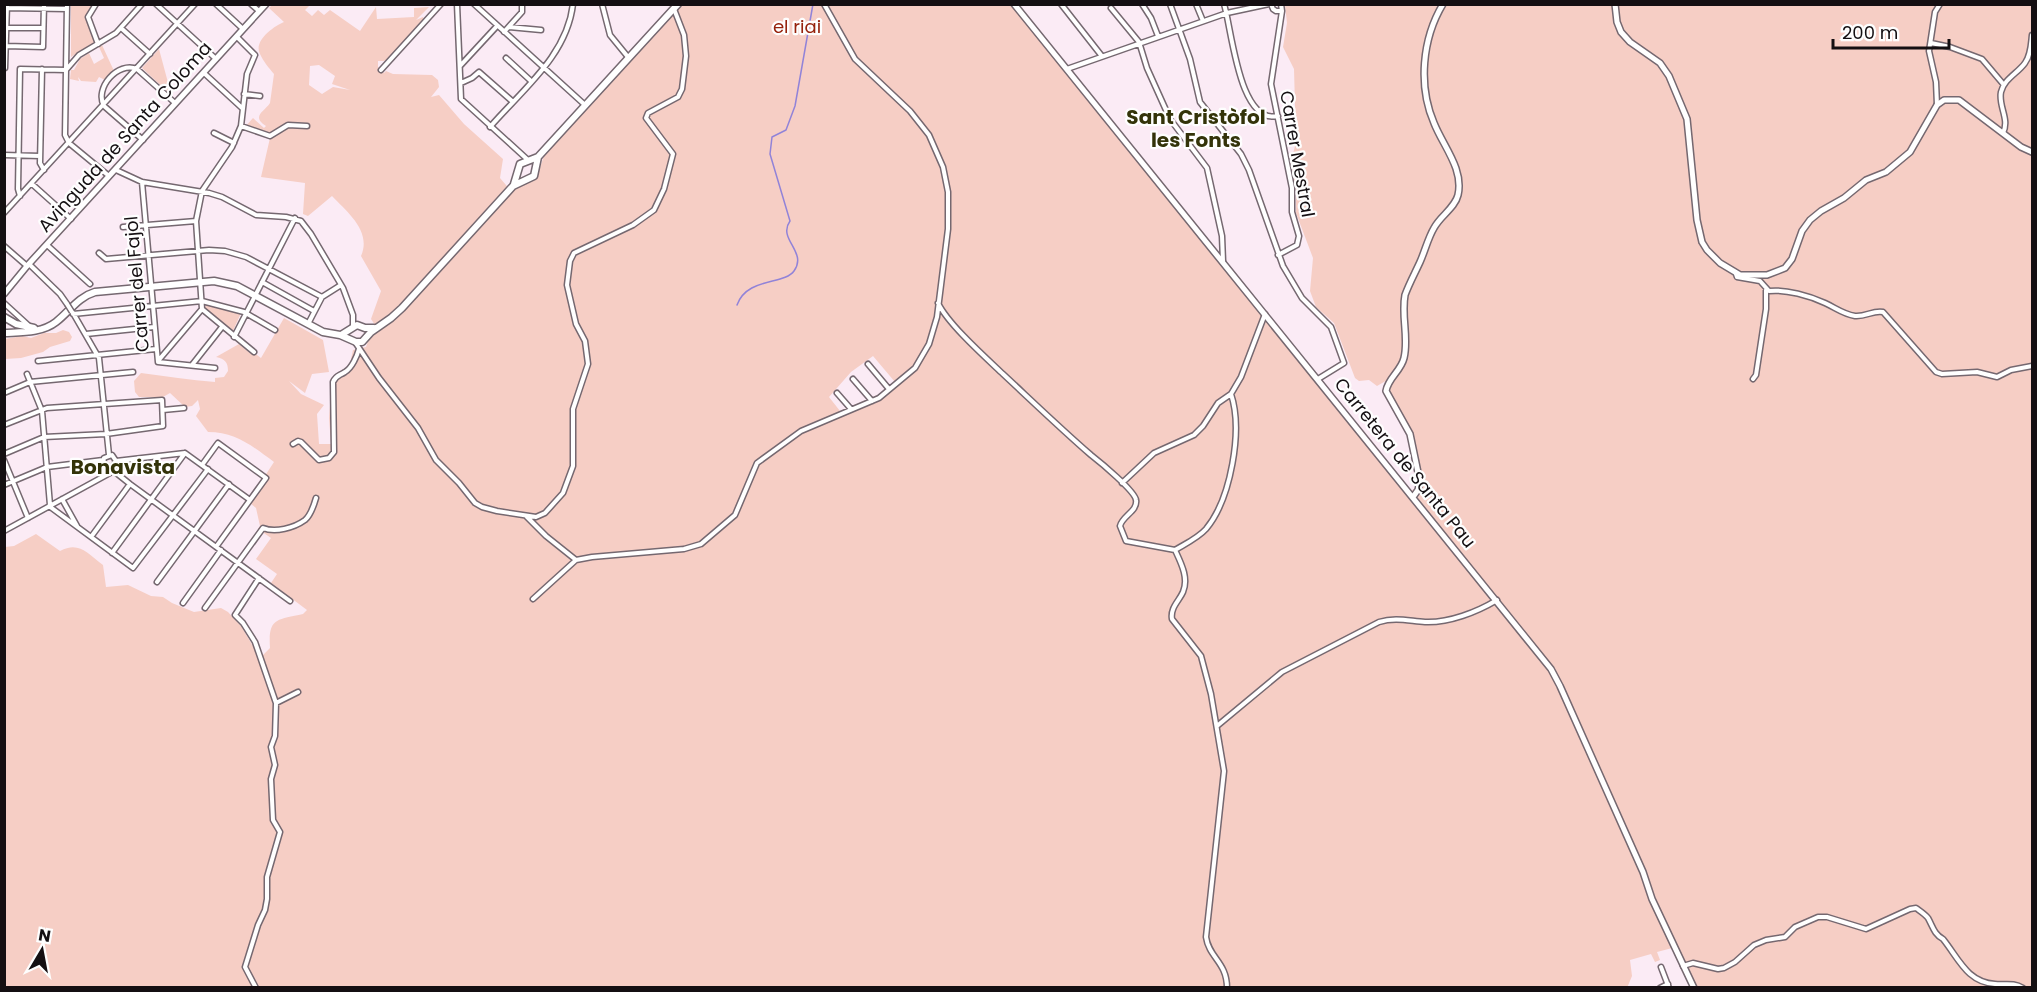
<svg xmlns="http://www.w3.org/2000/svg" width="2037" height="992" font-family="Poppins,sans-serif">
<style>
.green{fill:#f6cec5;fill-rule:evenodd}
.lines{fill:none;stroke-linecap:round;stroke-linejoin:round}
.stream{stroke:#9183d8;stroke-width:1.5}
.street-casing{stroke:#756870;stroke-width:7}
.secondary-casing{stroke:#756870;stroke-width:8}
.primary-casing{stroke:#756870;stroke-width:9}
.street{stroke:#fff;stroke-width:4}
.secondary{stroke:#fff;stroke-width:5}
.primary{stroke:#fff;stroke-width:6}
.street-bridge-casing{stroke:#756870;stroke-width:7;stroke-linecap:butt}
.street-bridge{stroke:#fff;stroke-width:4}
.labels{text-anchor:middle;stroke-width:4.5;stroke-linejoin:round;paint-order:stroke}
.park-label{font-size:18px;fill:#96220c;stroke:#fefefe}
.street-label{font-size:18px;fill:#140f12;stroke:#fefefe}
.neighbourhood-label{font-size:20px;font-weight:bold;fill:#333309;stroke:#fefefe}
</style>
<rect width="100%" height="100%" fill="#fbebf5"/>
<path class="green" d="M71,5H94C81,19 89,26 95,42L71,57Z
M272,5H310L305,10L312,16L318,10L324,15L330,10L360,31L376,7L377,19L414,17V8L429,7L416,20L423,17L424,20L388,59L384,61H378V67L384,73L386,71L393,74L432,75L438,80L439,87L431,97L439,95L464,124L503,159L500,178L512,192L519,185L536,179L544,156L682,5H1012L1407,495L1416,487C1418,471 1412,451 1407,435C1401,416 1378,400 1389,379L1377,386L1369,380L1359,381L1355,378L1334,323L1316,307L1310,291L1313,258L1296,213V189L1291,162L1296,142L1294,69L1283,47L1287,23L1285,5H2032V987H1695L1676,947L1657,952L1660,960L1655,962L1651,954L1630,960L1632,976L1627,988H5V547L14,546L36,534L60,551C79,541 87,553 103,565L106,587L128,585L151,596L163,597L172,603L194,612L221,608L228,612L241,626L260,658L270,648C268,618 276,620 303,614L307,610L271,583L277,574L256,559L271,538L258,529L260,526L256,508L250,503L253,500L251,495L259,485L274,462C252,446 236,432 208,432L196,416L200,409L198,400L192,406L185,407L170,393L163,397H139L135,392L134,381L141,373C166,376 190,380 215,382V378L224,377L228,371C228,362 225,359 216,357L239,344L251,354L253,352L261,358L284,318L323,340L329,372L312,374L305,393L289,381L301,394L324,405L317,414L319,444H331L329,418L332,380L349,368L353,350L366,347L369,338L379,331L371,319L381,291L361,256C372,231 347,212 332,196L308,216L303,214L305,183L261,177L270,138L244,128L253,118L264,128L266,126C251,116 264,112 270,103L274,74C269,68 263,61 260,54C253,41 274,26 284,22L269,8ZM319,65L335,76L332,84L350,90L333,87L322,94L309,85L310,66ZM873,356L895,382L880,394L840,411L829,397L851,372Z
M102,45L114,71L105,80L99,77L96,82L81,81L78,77L79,81L70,79L71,70H74L80,59L89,53L94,64L104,58L99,47Z
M159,49L170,90L171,95L142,68Z
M207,304L241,313L233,331L231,332L206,309L205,307Z
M63,330L69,332L72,337L70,341L50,347L43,352L21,358L5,359V339L22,336L31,338L44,333H56Z"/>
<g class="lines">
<path class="stream" d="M737,305C747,277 784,285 794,271C808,252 777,239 790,221L770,154L772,137L786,130L795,106L813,4"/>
<defs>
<path id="street" d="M67,4L65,135L69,143L109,176
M96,4L88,17L98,44
M156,4L216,59
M216,4L243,29
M251,4L259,11
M457,4L461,99L528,160
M474,4L585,105
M602,4L610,35L628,57
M1061,4L1101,55
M1142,4L1151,18L1158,36
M1170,4L1190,59L1200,102L1241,154L1249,170L1283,266L1302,298L1331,327L1344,363L1318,379
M1196,4L1203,21
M1224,4C1232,30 1239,125 1278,116
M1271,4L1273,9L1276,11H1282L1281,4
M5,8L67,9
M1111,8L1139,42L1147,68L1170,119L1207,168L1222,236L1223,261
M509,27L541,30
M6,28H43
M121,28L150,54
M504,32L522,12V4
M237,37L255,55L247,74L241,126L232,147L202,191L196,221L202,309L254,352
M1931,43L1950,47L1982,59L2004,85
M6,46L43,47L44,4
M506,58L531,81
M460,66L497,26
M5,68L7,4
M42,69L40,163L44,170
M1067,69L1227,13L1269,4
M381,70L441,4
M204,73L242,108
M461,83L472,78L479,72L512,101
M244,94L260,96
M1937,105L1936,82L1929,51L1935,12L1940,4
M104,106C94,88 118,61 137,69L175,103
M104,106L143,140
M241,126L270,136L288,125L307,126
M490,127C522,90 567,56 573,4
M214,133L234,143
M2003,133C2010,119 1998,106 2001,92C2004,79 2018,73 2025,63C2031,55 2031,44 2032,35
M4,155L40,156
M116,170L142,182L209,193L222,197L256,215L286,217L301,221L311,234L343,288L353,315V327
M142,182L158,362
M32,184L71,219
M20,196L18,189L20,69L66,70L79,55L116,33L142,4
M4,213L195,4
M123,227L196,221
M47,245L90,284
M4,246L27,266
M99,253L106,259L209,250L225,251L246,257L322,297
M1278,255L1297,245L1299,236L1292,212V188L1271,84L1282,11
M29,264L60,294L67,304
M1736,274L1737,277L1760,281L1769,291C1786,289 1810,296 1825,303C1836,308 1843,314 1855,316C1866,317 1873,310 1883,312L1936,372L1942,374L1977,372L1997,377L2011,370L2032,366
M262,282L314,311
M4,303L28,325
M938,303C948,324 985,357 1003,374C1032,401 1061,429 1091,455C1100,462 1135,491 1136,500C1138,511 1122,516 1120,526L1126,541L1175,550C1181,563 1189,578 1183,592C1179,601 1170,608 1172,619L1201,656L1211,694L1224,771L1206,937C1209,958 1227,962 1227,988
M73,313L99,358L109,455
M73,314L202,301L244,312L275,330
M308,324L322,297L341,285
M86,334L154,327
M234,337L295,218
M355,342L379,378L418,428L436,460L459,483L475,503L482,507L497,511L536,517L545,513L563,493L573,466V409L588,364L585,341L576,324L567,285L570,261L574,253L633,225L654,210L664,189L673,154L646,118L648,113L678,97L682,89L686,56L684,35L674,9
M38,361L156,349
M158,361L202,309
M158,362L215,368
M868,364L889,389
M192,365L222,327
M27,374L42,411L50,505
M853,379L872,401
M1753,379L1756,375L1766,309V290
M4,393L30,382L133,372
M837,393L851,409
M163,410L184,408
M4,425L47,408L162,400L163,426L106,434L44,437L4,454
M293,444L298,441L301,442L319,460L329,458L334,452L333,382C336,375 339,376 345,372C352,368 357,356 359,349
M4,460L28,518
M116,461L185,453L250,500
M202,465L218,443L266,478L216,547
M113,468L115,472L130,484L290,601
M1122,483L1154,453L1194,435L1203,426L1218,403L1231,394L1241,377L1265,314
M4,485L47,467L103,460
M62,499L77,526
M49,506L133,568L208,469
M526,516L546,536L576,560
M4,531L110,473L116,461L112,455L104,458L103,463L111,468
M91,537L130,484
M1175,550C1185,544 1198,538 1206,529C1231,499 1243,430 1231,394
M112,553L185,453
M157,582L229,484
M533,599L576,560L592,557L684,549L701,544L735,515L757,463L801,431L879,398L915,368L929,344L937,317L948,229V192L943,167L929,135L910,111L855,59L824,4
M183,603L221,550
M205,608L263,528C275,533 294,528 305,520C311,515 314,505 316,498
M276,703L298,692
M1217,726L1282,672L1379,622C1395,617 1409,621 1425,622C1449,623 1477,612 1497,600
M1683,966L1693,963L1718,969L1724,968L1735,962L1754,945L1766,940L1785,937L1795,927L1818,917H1827L1866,929L1910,909L1916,908C1920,911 1925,914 1928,918C1933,927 1934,934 1943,939C1959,959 1967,982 1995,984C2006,985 2013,982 2023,988
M1661,967L1669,988
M256,988L245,967L258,925L265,910L267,899V877L280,832L273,820L271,779L275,765L271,747L275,736L276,703L255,642L243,623L235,615L259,578
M1660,988L1668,984"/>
<path id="secondary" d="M1014,4L1551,669L1560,686L1643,872L1652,899L1694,988
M1615,4L1617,22L1621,32L1630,42L1660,63L1669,76L1687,119L1697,220L1702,242L1707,250L1720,263L1740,275H1767L1785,268L1792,259L1802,231L1810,220L1821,211L1844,198L1866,180L1886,172L1910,152L1937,105L1944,100H1959L2021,147L2032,152
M4,294L27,266L266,4
M1413,497L1418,490L1420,482L1410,434L1386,391C1388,378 1401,371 1404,358C1409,338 1401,316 1405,295C1409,284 1415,273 1420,262C1425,251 1428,238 1434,228C1440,216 1455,208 1458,195C1464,169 1443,146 1434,123C1418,86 1422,39 1443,4"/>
<path id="primary" d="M514,184L520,164L538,157L678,4
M4,317L16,324L34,328
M4,333C22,332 42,333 56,322C70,311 78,297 95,292L214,281L237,286L323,332L340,335L356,342H362L371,332L391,318L402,308L513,186L534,176L538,157
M341,335L357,325L365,328H374"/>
</defs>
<use href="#street" class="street-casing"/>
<use href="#secondary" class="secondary-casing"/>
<use href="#primary" class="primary-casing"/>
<use href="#street" class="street"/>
<use href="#secondary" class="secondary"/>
<use href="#primary" class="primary"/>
<defs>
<path id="street-bridge" d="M67,304L72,312"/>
</defs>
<use href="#street-bridge" class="street-bridge-casing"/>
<use href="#street-bridge" class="street-bridge"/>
</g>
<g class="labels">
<g class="park-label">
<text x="797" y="33">el riai</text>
</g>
<g class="street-label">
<text transform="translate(125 137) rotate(-48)" y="6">Avinguda de Santa Coloma</text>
<text transform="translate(1297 154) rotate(80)" y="6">Carrer Mestral</text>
<text transform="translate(137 284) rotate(-95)" y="6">Carrer del Fajol</text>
<text transform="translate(1405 463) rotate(51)" y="6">Carretera de Santa Pau</text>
</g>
<g class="neighbourhood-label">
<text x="1196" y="124">Sant Cristòfol<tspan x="1196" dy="23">les Fonts</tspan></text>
<text x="123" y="474">Bonavista</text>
</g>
</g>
<rect width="2037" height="992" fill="none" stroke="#140f12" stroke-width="12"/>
<g transform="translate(42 950) rotate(10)" stroke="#fefefe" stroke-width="4.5" paint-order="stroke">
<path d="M0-4.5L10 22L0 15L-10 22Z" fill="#140f12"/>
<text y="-9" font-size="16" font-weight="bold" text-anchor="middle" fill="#140f12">N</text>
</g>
<path d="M1833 39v9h116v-9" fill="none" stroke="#140f12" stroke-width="3"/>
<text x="1842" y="39" font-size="18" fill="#140f12" stroke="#fefefe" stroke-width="4.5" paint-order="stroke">200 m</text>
</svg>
